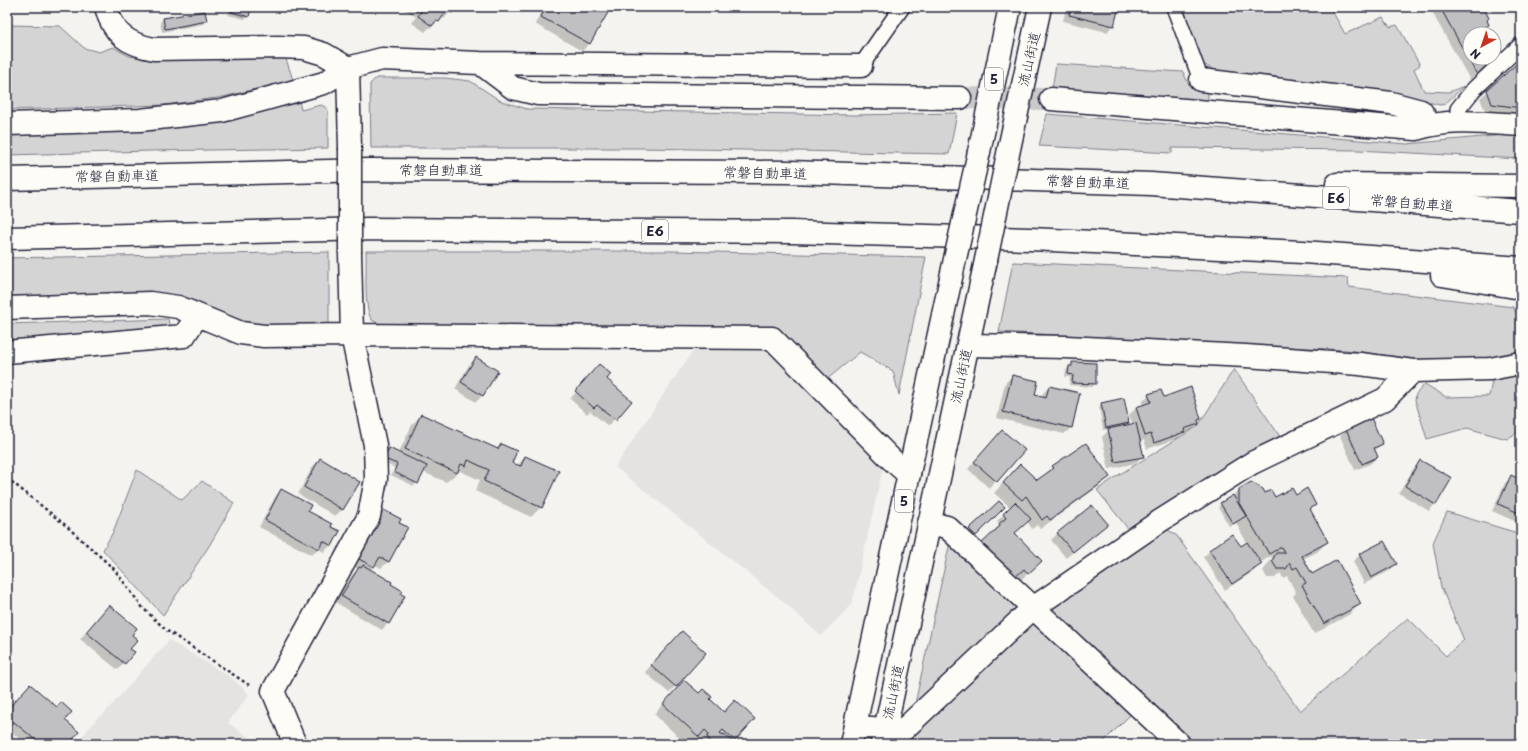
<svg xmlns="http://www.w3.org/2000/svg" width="1528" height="751" font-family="'Playpen Sans','Klee One',sans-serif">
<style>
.built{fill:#e4e3e2}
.green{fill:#d5d4d5;stroke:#7c7b88}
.shadow{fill:#0003}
.building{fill:#c0bfc2;stroke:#22223b}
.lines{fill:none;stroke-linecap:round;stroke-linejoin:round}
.minor-tunnel{stroke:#cac9cb;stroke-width:22;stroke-dasharray:22 11;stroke-linecap:butt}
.service-casing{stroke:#22223b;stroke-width:18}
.minor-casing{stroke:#22223b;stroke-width:25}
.primary-casing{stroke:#22223b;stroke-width:25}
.motorway-casing{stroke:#22223b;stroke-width:25}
.path{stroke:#22223b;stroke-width:2.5;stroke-dasharray:3 3;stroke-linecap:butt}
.service{stroke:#fdfcf7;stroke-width:15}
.minor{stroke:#fdfcf7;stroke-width:22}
.primary{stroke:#fdfcf7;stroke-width:22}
.motorway{stroke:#fdfcf7;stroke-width:22}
.minor-bridge-casing{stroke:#22223b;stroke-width:25;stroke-linecap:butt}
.primary-bridge-casing{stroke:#22223b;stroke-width:25;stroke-linecap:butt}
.minor-bridge{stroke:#fdfcf7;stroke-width:22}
.primary-bridge{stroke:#fdfcf7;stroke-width:22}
.labels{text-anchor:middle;stroke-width:3;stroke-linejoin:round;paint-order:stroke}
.shield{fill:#fdfcf7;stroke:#646373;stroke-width:1}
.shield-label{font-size:13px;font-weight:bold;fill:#22223b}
.street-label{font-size:14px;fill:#22223b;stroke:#fdfcf7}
</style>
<rect width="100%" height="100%" fill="#f4f3ef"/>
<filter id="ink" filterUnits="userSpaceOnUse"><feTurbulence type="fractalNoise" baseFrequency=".025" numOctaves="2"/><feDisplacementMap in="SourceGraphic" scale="8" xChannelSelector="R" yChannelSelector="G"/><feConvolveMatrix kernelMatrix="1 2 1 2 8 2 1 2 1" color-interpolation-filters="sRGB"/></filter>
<g filter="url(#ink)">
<path class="built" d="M694,349L774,351L884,463L852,604L821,636L779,598L615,467Z
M169,640L232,678L249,694L228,723L259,744H76L100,715L102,716Z"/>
<path class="green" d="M1181,7H1330L1345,34L1383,17L1390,27L1397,25L1420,65L1414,69L1424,91L1449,92L1464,86L1445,104L1440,105L1407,97L1279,82V77L1216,71L1203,64Z
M7,25L60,26L84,48L99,52L113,47L129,56L141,58L285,56L293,80L223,97L164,105L7,110Z
M1056,64L1183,72L1190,87L1208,91V102L1052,89Z
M376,78H445L470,81L501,101L527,109L854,115L957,113L949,154L641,148H371L370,84Z
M299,101L301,110L321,105L327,108L328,111V148L150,151L7,155V132L248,114Z
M1047,114L1407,144L1514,134L1521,135V159L1358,150L1172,148V153L1039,146Z
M366,251H671L926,257L899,395L893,371L860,352L825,381L777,330L387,326C382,324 376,323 372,320C363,309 367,266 366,251Z
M329,252V328H248L227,321L199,302L178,297L7,303V258Z
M1013,262L1348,278L1349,287L1513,307L1516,313L1521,314V351L1483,359L1440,360L1415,359L1346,350L999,332Z
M168,319L170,329L7,343V324Z
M1234,369L1281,438L1238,458L1129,530L1097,490L1117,476L1198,426Z
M1521,373V430L1507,439L1467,428L1427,439L1415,400L1416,394L1425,384L1446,397L1489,396L1493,377Z
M137,470L182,500L202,481L234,503L209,546L163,615L103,550L113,532Z
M1447,512L1521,534V744H1193L1049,611L1164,527L1177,536L1300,711L1408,618L1446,656L1464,640L1441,587L1433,543Z
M950,542L1022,608L915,704Z
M1035,621L1133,712L1101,744H912L914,736Z"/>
<path class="shadow" d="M230,7H250L248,16L245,19L228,15Z
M404,7H454L444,19L441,17L431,28L430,27L425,32L412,23L416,17L403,8Z
M544,7H605L609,9L589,44L582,51L535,24Z
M1066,7H1118L1113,25L1107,32L1063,21Z
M1440,7H1482L1488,25L1484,29L1486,34H1470V58H1492L1470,80L1433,14Z
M204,12L206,21L203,24L162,32L160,22L163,19Z
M1521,62V111L1517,115L1485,111L1480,98Z
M476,359L497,372L482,396L476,402L455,389L469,365Z
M1073,363L1095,383L1092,387L1069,385L1070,377H1065L1066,370Z
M599,365L606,379L631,401L608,426L590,411L587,414L570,399Z
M1012,376L1033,396L1042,398L1043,393L1049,387L1071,428L1064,434L997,418L1005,383Z
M1149,395L1163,398L1200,419L1198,424L1191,431L1182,434L1177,439L1147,449L1144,440L1139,442L1142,456L1136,463L1109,469L1102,437L1110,429L1103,430L1099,407L1102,404L1128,423L1124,427L1133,425L1129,415L1136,408L1144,406L1142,402Z
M421,415L496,449L501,445L511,463L517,466L525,457L541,507L531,517L475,491L480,480L460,471L446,482L423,472L414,486L391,475L395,468L384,463L386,452L389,449L398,454L412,425Z
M1347,430L1382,444L1374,451L1377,457L1370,464L1355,470L1340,436Z
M995,438L1023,450L989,488L968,469Z
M1086,444L1108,477L1098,487L1040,529L1037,525L1032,529L1027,521L1014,534L1040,561L1021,580L1016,575L993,531L1000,525L997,521L1011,508L994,493L1010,475L1037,482L1053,467Z
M320,460L358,482L342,510L335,516L298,494L313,466Z
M1421,461L1435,504L1429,511L1399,493L1414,468Z
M1512,477L1521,481V524L1492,511L1505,483Z
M281,490L306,511L338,531L331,545L324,552L318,549L312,555L259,527L275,497Z
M1240,490L1275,498L1295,496L1315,505L1309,511L1327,542L1317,552L1303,559L1312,575L1360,604L1350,614L1314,634L1293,596L1296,593L1287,576L1283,578L1280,573L1275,578H1267L1263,571L1272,558L1271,556L1260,563L1254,571L1225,590L1203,557L1210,551L1240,548L1247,543L1236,523L1229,526L1218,507Z
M999,502L1004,507L972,538L967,533Z
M382,510L406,528L388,562L381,568L375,565L370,570L388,623L382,630L335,602L352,575L358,569L350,564L375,516Z
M1106,524L1066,558L1051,540L1058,533Z
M1360,555L1396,564L1389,571L1364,584L1353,561Z
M109,606L130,635L124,663L118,670L80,639Z
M675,639L705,653L669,693L645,672Z
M675,692L698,695L709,699L724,713L754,719L732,742L734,744H699L695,740L691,744H686L654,714Z
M7,711L63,720L67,744H26L7,728Z"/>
<path class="building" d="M232,7H251L249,17L231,12Z
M417,7H456L452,13L447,10L439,22L436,21L432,26L418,16L422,10Z
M546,7H607L610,9L590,44L541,17Z
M1071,7H1119L1114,26L1069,15Z
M1440,7H1483L1489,18L1487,20L1489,25L1484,28L1487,34H1470V58H1493L1477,75Z
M205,11L207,21L165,29L163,18Z
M1521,60V108L1492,104L1487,90Z
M476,357L498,371L483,396L461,382Z
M1072,362L1096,363V384L1072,383L1073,375L1068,374L1069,366H1072Z
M599,364L611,374L607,379L632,401L616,420L597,405L594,408L575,391Z
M1012,375L1038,381L1035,395L1046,398L1049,386L1080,393L1072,428L1003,412Z
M1191,387L1201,419L1198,420L1199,424L1184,429L1185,432L1154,443L1151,434L1145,436L1136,407L1151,402L1148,394L1161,390L1164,397Z
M1124,398L1129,423L1106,428L1101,403Z
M421,414L498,449L501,444L517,451L512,463L521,466L525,456L559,471L542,508L484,481L489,470L468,460L466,466L461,464L457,473L405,449Z
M1371,418L1383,444L1374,448L1378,457L1362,464L1346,429Z
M1136,423L1144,457L1115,462L1108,429Z
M1002,430L1025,450L997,482L974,462Z
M1086,443L1110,477L1050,520L1047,516L1042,520L1026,496L1022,500L1003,483L1020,464L1037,480L1054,468L1052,466Z
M389,448L427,466L418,484L394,472L397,464L387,460L386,455Z
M320,458L360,482L343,510L304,487Z
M1420,460L1452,478L1436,505L1405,486Z
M1511,475L1521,480V514L1498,504Z
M1251,482L1263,489L1265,493L1271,490L1275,497L1292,488L1296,495L1307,488L1316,505L1310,509L1328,542L1302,556L1312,574L1337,560L1361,604L1324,624L1302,585L1306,583L1297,567L1293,569L1290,563L1286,569H1277L1272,561L1276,553H1285L1281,547L1269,554L1239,503V489Z
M281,489L311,505L308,511L332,524L331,527L340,531L332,546L323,541L319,549L265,520Z
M1233,495L1246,516L1233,524L1220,503Z
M999,501L1005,507L976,536L969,529Z
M1015,502L1031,519L1015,533L1042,561L1028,574L1024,569L1013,579L981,544L1000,526L999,524L1006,518L1003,514Z
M1092,505L1108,524L1073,552L1057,533Z
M382,509L401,519L399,523L408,527L389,562L380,557L374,567L355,557Z
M1232,534L1241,546L1247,542L1262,564L1232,584L1209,550Z
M1384,541L1397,564L1371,578L1359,554Z
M363,565L392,582L391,584L403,591L401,594L405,596L389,624L341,596L359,567L361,568Z
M109,605L137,628L132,635L138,640L130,649L135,652L125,664L86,632Z
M682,631L706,653L676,687L651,665Z
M684,680L699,693L703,689L712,697L710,699L724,712L735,700L755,719L735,741L723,730L720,733L723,735L724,734L735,744H709L711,742L707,737L709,734L705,730L699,737L663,704Z
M30,684L57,707L61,702L72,712L65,720L79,732L69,744H40L7,716V710Z"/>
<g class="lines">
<path class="minor-tunnel" d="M960,98L1051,99"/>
<defs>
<path id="service" d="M1174,7L1201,80
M861,66L902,7
M1458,121V109L1474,89L1521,45"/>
<path id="minor" d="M106,7C113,34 127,44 154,49L278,47L304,48L324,54L348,68L350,148
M480,63L513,88L538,94L960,98
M1201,80L1391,103L1421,111L1430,125
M1051,99L1416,129C1451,118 1485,123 1521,125
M7,124L140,120L222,111L324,83L348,68L382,59L480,63L861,66
M7,308L150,303L178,307L241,333L264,336L352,335L772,338L891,459L909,475
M968,345L1066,347L1246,356L1360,364L1413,371L1490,369L1521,363
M7,352L184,336L197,316
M929,523L947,527L1179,744
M855,727L903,730L1033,608L1160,521L1252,463L1385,399L1413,371
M295,744L273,691L369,516L376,479L375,445L352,335L350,253"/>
<path id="primary" d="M1009,149L1040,7
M979,152L1010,7
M851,744L955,259
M882,744L986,260"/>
<path id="motorway" d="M7,179L369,170L790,172L1151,184L1521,211
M1337,184L1521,186
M7,238L368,229L792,232L1030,239L1303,252L1521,268
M1442,275L1521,288"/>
</defs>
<use href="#service" class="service-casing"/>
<use href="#minor" class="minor-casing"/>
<use href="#primary" class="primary-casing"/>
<use href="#motorway" class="motorway-casing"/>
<path class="path" d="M7,478L64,524L114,569L143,608L166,630L249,685"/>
<use href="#service" class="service"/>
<use href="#minor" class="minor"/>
<use href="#primary" class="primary"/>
<use href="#motorway" class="motorway"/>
<defs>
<path id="minor-bridge" d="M350,148V253"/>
<path id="primary-bridge" d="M955,259L979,152
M986,260L1009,149"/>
</defs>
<use href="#minor-bridge" class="minor-bridge-casing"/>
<use href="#primary-bridge" class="primary-bridge-casing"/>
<use href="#minor-bridge" class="minor-bridge"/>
<use href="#primary-bridge" class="primary-bridge"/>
</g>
</g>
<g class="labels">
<g class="shield">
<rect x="985" y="68" width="18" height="22" rx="3"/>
<rect x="1323" y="187" width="26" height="22" rx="3"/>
<rect x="642" y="220" width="26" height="22" rx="3"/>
<rect x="895" y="490" width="18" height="22" rx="3"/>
</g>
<g class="shield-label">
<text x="994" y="84">5</text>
<text x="1336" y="203">E6</text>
<text x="655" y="236">E6</text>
<text x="904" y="506">5</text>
</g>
<g class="street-label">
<text transform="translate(1029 59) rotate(-77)" y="5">流山街道</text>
<text x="441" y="175">常磐自動車道</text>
<text transform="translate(765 173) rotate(1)" y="5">常磐自動車道</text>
<text transform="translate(117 176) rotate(-1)" y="5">常磐自動車道</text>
<text transform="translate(1088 182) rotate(2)" y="5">常磐自動車道</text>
<text transform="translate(1412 203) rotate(4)" y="5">常磐自動車道</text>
<text transform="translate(961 376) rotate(-78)" y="5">流山街道</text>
<text transform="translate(893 692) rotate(-78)" y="5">流山街道</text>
</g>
</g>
<rect width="1528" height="751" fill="none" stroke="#fdfcf7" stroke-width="24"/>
<rect x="12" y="12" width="1504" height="727" fill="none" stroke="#22223b" stroke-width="1.5" filter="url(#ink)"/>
<g transform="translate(1482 46) rotate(220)"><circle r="19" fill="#fdfcf7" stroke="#a5a5ac"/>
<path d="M0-3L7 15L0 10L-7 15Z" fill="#c8321e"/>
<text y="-6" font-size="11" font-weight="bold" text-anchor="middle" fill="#22223b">N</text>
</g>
</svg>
